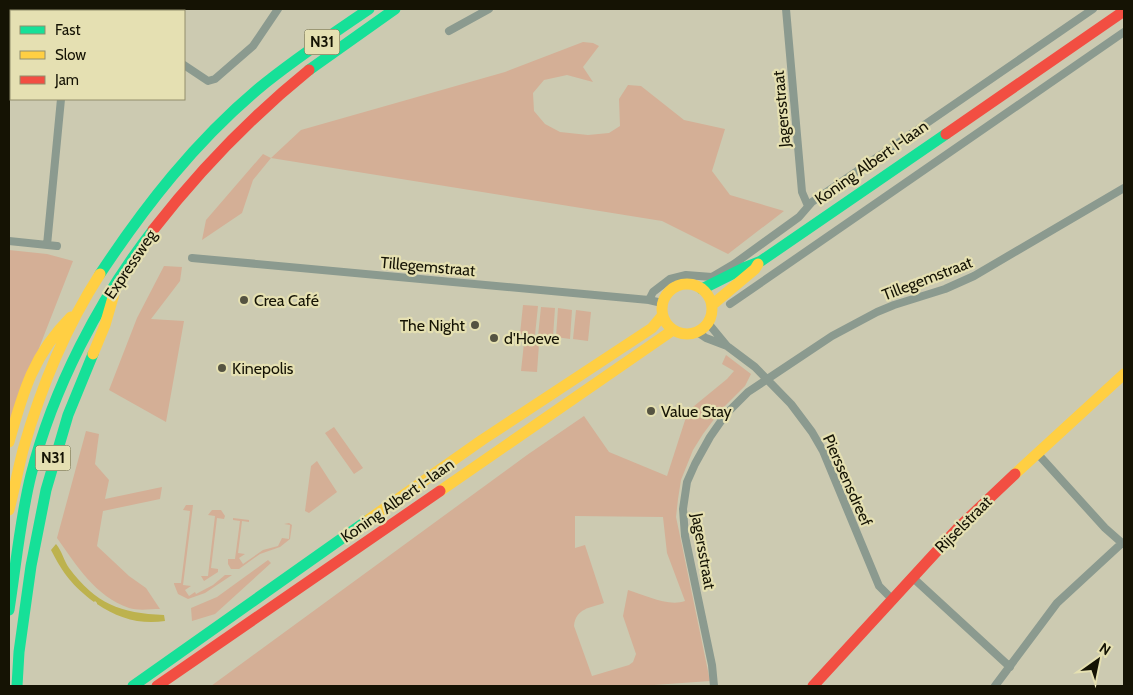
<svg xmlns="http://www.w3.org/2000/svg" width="1133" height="695" font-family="Cabin,sans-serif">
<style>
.green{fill:#d4af96;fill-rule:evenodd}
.water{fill:#bdb24e}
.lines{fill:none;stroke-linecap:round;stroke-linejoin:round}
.street{stroke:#8b9a8f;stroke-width:8}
.fast{stroke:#16e098;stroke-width:11}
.slow{stroke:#ffcf43;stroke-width:11}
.jam{stroke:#f24e42;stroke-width:11}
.poi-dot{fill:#555341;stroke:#e5e0b2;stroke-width:2}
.labels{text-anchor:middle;stroke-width:4.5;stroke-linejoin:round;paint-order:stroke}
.shield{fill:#e5e0b2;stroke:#535038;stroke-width:1}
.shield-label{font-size:15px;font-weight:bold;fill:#151304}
.street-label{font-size:16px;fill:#151304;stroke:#e5e0b2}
.poi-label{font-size:16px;fill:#151304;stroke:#e5e0b2;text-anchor:start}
</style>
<rect width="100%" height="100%" fill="#cccab1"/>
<path class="green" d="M583,42L593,43L599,46L583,67L593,82L567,75L544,80L533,93L534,111L545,124L560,132L588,135L609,133L620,126L619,99L628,85L641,86L684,120L725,129L712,171L730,195L784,211L728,254L662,221L271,158L253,180L242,213L202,240L206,220L263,154L271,158L301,130L505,72Z
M9,250L47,254L73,261L9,425Z
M164,266L182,267L180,281L151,319L184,321L166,422L109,390L137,318Z
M523,305L538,306L535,335L520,334Z
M541,307L555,308L553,337L538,336Z
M558,308L572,310L570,339L556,337Z
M576,310L591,312L588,341L573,339Z
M524,343L539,344L537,372L521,371Z
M726,355L751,374L745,386L721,410L703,434L693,450L681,480L678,499L676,517L680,536L710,681L640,686H211L527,455L584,416L609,452L667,476L688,411L727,379L734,371L722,364ZM575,516L663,517L667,553L685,601C668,607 645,595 628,590L623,616L636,654L633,662L629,665L592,676L574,626C576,608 590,608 604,603L585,545L575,548Z
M334,427L363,468L354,474L325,433Z
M86,431L99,434L95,464L109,480L105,499L162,487L160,499L103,511L97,546L129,576L146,588L160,609C151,609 138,611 129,608C95,596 77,566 57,538Z
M317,461L337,492L309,513L305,511L311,466Z
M186,505H193L183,585L191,586L185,590L189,596L195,592L196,594L213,585L225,575H232L205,593L188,599L178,594L174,584V583H181L190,511L183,510Z
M212,510H221L225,516L224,519L217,518L211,568L218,569V572L204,581L201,576H208L215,516L208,515Z
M233,518L249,520V522L242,521L238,553L245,554L239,558L243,564L263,550L278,546L282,538L289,539L290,525L284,524L289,523L292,525L290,539L280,547L260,554L239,569H231L228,564V559H235L240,521L233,520Z
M268,560L271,563L215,614L192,621L191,608L217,597Z"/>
<path class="water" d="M56,544C62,551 64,561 69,568C96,604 120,613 164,615L165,621C141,625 117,618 97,604V603L95,601L94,602C72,585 64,575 51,550Z"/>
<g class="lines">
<path class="street" d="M108,9L112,11
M786,9L802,192L808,206
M69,11V9
M449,31L489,9
M184,65L208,81L215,79L253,46L278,9
M9,241L57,246
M47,245L61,99
M192,258L649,300L662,303
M649,300L653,292L670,279L686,275L712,277L734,264L799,217L812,202L1093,9
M730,304L1124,32
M708,323L727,346L755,367L791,404L812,432L823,451L879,586L892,599
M697,332L706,338L727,346
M1037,453L1105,528L1122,543
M912,577L1010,667
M714,686L712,665L685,536L683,509L687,482L695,464L710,437L726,414L748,392L832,336L877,312L894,305L945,289L974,276L1124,188
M995,686L1057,603L1122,543L1124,544"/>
<path class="fast" d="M309,70L395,9
M100,274C145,206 195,142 258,89C293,60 331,35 369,9
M702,289L746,267L761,261L946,134
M9,610C16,565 20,519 31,475C53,388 99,300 153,230
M17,686L19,652L31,566L46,490L68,415L93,354
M133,686L368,520"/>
<path class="slow" d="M662 309a25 25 0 1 1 50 0a25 25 0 1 1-50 0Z
M712,305L755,269L758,264
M93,354L105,325L114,294
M9,442C23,392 33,355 71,317
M1015,474L1124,374
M440,491L673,330
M9,510C14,490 18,470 23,450C40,390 66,327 100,274
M368,520L482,440L652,328L662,316"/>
<path class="jam" d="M946,134L1124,11
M153,230C199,171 251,117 309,70
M157,686L440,491
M813,686L959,527L1015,474"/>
</g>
<g class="poi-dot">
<circle cx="244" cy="300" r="5"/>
<circle cx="475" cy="325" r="5"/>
<circle cx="494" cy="338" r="5"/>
<circle cx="222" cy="368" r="5"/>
<circle cx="651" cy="411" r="5"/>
</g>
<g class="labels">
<g class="shield">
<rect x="304.5" y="29.5" width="35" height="25" rx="4"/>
<rect x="35.5" y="445.5" width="35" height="25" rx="4"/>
</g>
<g class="shield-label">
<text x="322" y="47">N31</text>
<text x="53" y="463">N31</text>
</g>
<g class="street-label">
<text transform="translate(781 109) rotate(-95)" y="6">Jagersstraat</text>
<text transform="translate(871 162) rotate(-35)" y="6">Koning Albert I-laan</text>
<text transform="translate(130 264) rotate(-56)" y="6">Expressweg</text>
<text transform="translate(428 266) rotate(5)" y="6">Tillegemstraat</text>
<text transform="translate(927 278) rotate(-21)" y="6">Tillegemstraat</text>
<text transform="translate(848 480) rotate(66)" y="6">Pierssensdreef</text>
<text transform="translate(397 500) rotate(-35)" y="6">Koning Albert I-laan</text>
<text transform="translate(963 524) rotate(-45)" y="6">Rijselstraat</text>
<text transform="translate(704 551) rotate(80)" y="6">Jagersstraat</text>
</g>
<g class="poi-label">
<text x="254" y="306">Crea Café</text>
<text x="465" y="331" text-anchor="end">The Night</text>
<text x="504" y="344">d'Hoeve</text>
<text x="232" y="374">Kinepolis</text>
<text x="661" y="417">Value Stay</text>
</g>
</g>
<rect width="1133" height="695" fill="none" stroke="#151304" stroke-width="20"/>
<rect x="10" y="10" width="175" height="90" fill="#e5e0b2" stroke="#928e6c"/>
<rect x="20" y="26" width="25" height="8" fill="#16e098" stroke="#928e6c"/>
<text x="55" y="35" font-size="15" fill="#151304">Fast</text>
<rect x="20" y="51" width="25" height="8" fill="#ffcf43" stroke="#928e6c"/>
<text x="55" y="60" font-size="15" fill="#151304">Slow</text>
<rect x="20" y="76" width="25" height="8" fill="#f24e42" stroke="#928e6c"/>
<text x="55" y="85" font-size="15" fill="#151304">Jam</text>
<g transform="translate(1098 660) rotate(33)" stroke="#e5e0b2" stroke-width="4" paint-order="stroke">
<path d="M0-4L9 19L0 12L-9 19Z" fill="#151304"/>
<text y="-8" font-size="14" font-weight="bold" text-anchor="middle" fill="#151304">N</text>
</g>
</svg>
